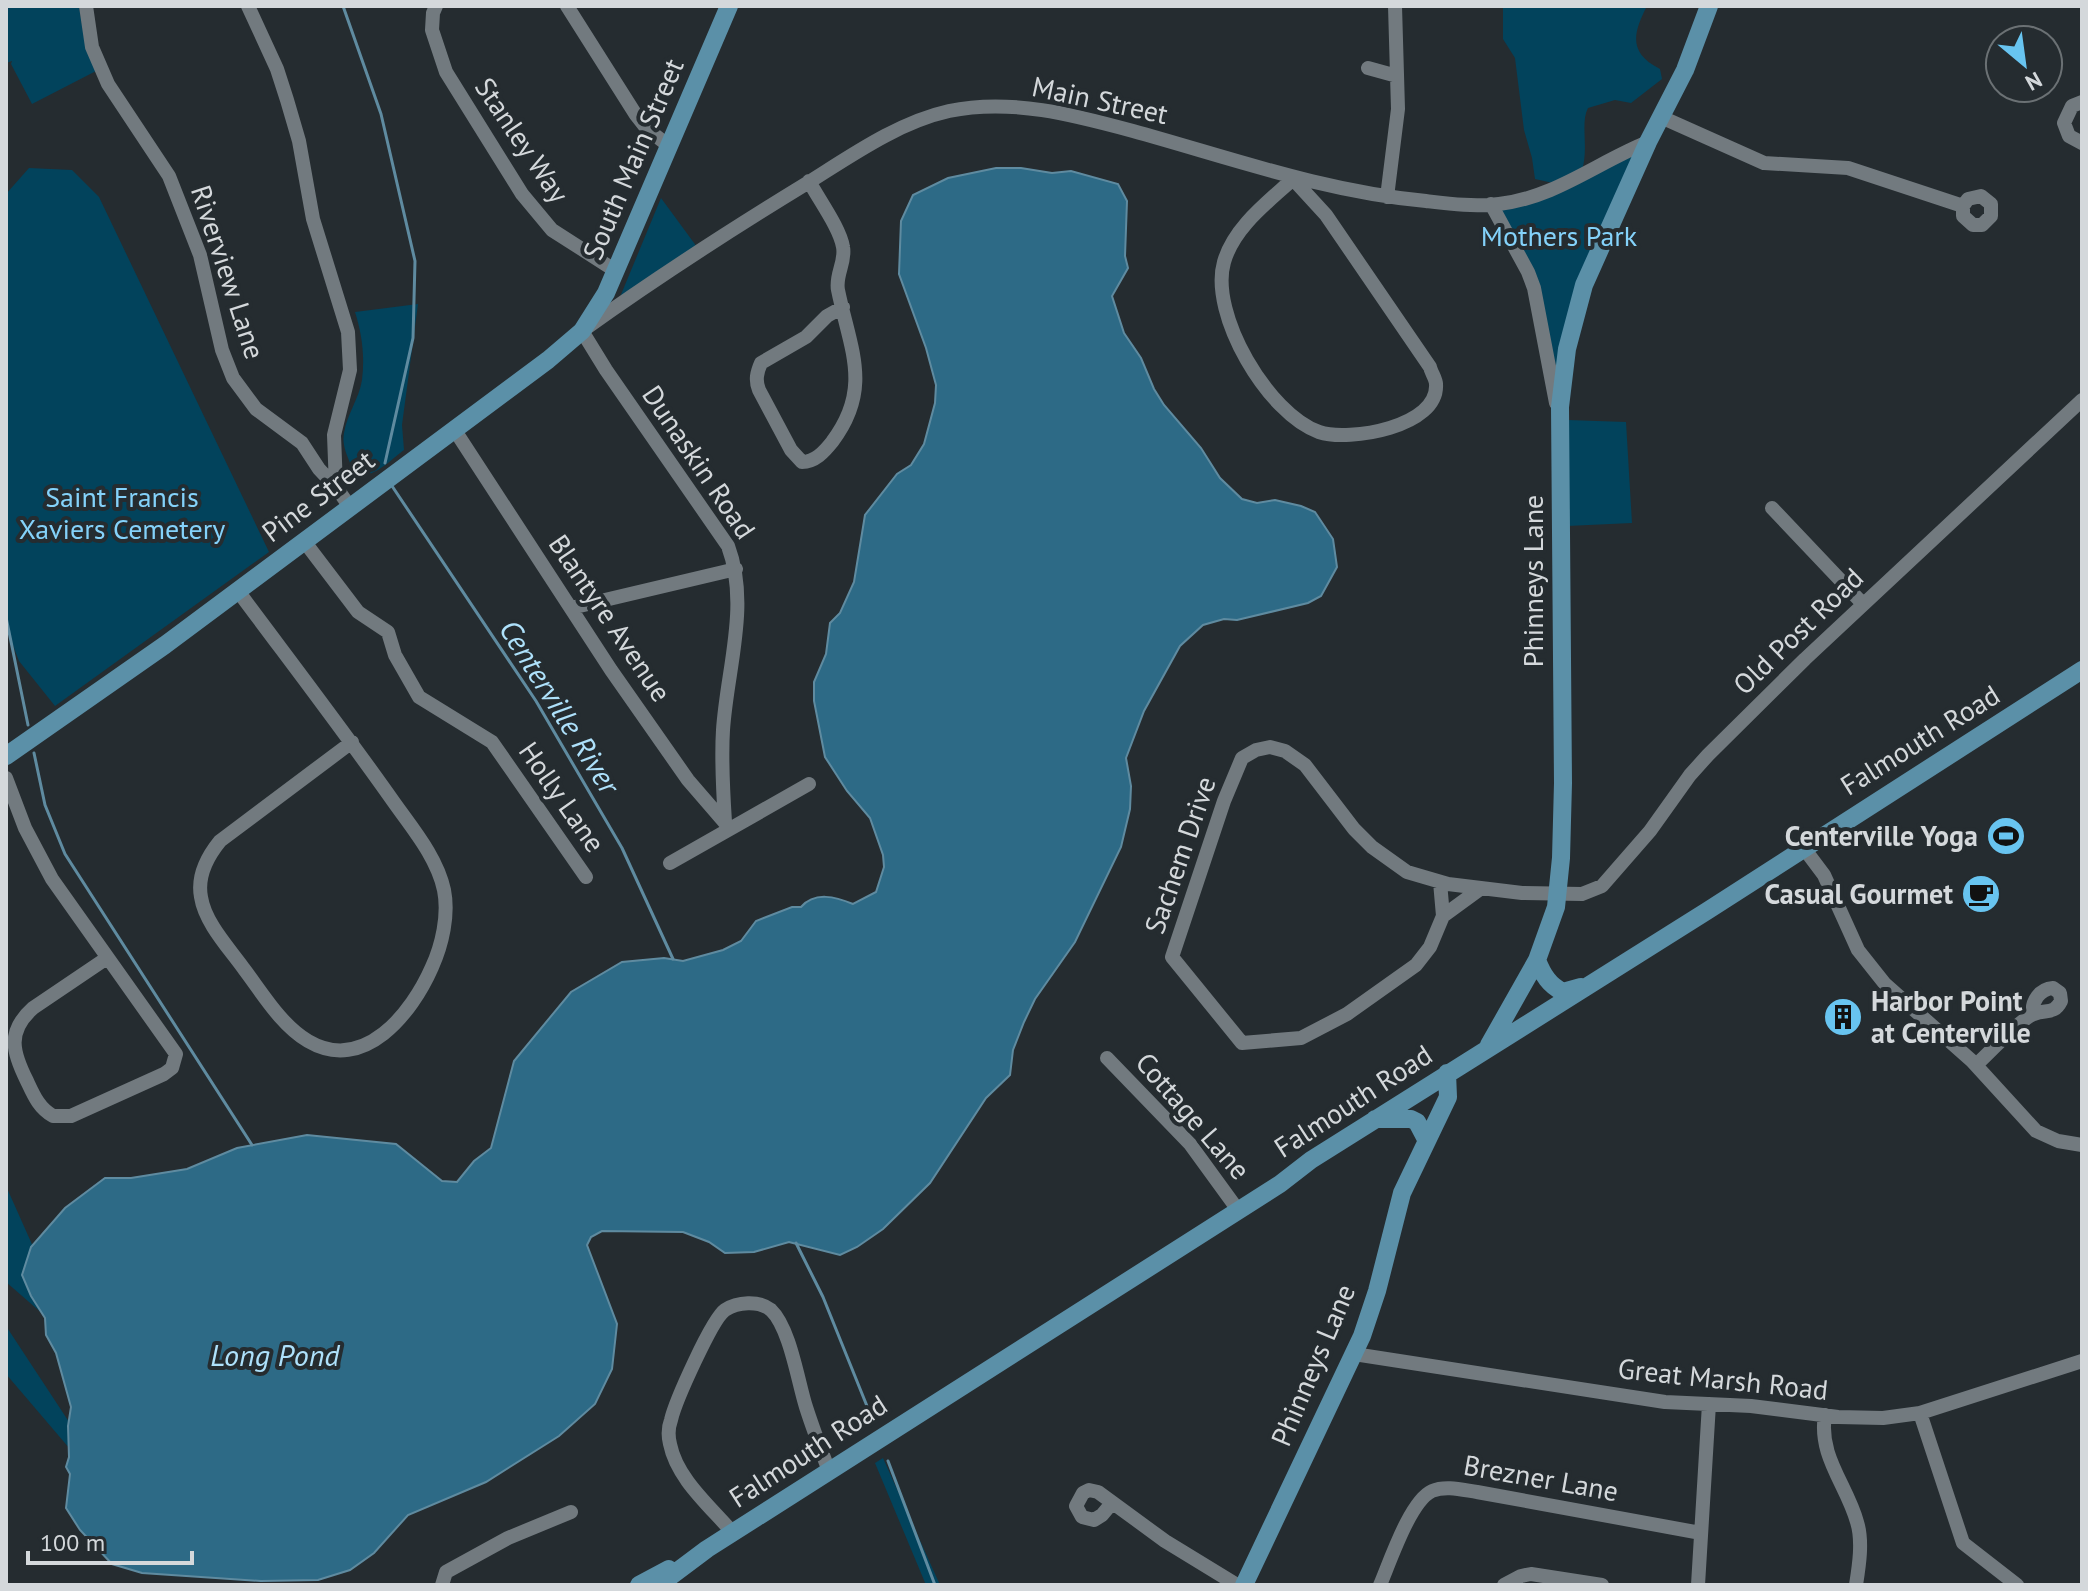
<svg xmlns="http://www.w3.org/2000/svg" width="2088" height="1591" font-family="'PT Sans',sans-serif">
<style>
.green{fill:#02435c}
.water{fill:#2d6a86;stroke:#5f8ba0;stroke-width:2}
.lines{fill:none;stroke-linecap:round;stroke-linejoin:round}
.stream{stroke:#5f8ba0;stroke-width:3}
.minor{stroke:#727a7f;stroke-width:14}
.major{stroke:#5b90a8;stroke-width:18}
.labels{text-anchor:middle;stroke-width:8;stroke-linejoin:round;paint-order:stroke}
.street-label{font-size:28px;fill:#d4d8db;stroke:#252c30}
.park-label{font-size:28px;fill:#84d2fa;stroke:#252c30}
.poi-label{font-size:28px;font-weight:bold;fill:#d4d8db;stroke:#252c30;text-anchor:end}
.water-label{font-size:30px;font-style:italic;fill:#aee1fb;stroke:#252c30}
</style>
<rect width="100%" height="100%" fill="#252c30"/>
<path class="green" d="M6,6H79L85,43L96,71L32,104L11,64L12,61L6,63Z
M1503,6H1647C1633,33 1628,53 1660,69L1662,79L1631,103L1615,100L1588,108C1580,123 1589,148 1582,170L1553,183L1535,179L1532,158L1524,130L1515,58L1503,39Z
M1636,151L1558,385L1551,347L1500,210Z
M29,168L72,170L99,197L269,552L55,706L19,661L6,627V194Z
M661,198L697,247L620,297Z
M418,304L402,425L404,450C389,461 362,491 350,463C346,453 342,444 344,433C347,414 359,399 362,380C365,356 362,334 355,312Z
M1568,420L1626,422L1632,523L1567,526Z
M6,1186L35,1251L52,1312L44,1315L6,1282Z
M6,1326L73,1428L70,1449L6,1374Z
M883,1458L940,1585H926L875,1463Z"/>
<path class="water" d="M996,168H1021L1052,173L1071,171L1118,184L1127,201L1125,256L1128,268L1112,296L1124,333L1141,358L1154,389L1164,405L1201,448L1220,478L1242,499L1257,503L1275,500L1301,506L1315,512L1333,539L1337,567L1321,596L1308,603L1237,620L1224,619L1203,625L1180,646L1144,711L1126,758L1131,786L1130,809L1121,847L1075,942L1035,999L1024,1022L1013,1050L1010,1075L986,1098L930,1183L883,1229L857,1247L840,1255L789,1242L754,1252L725,1253L709,1242L683,1232L602,1231L591,1237L587,1245L617,1324L612,1369L595,1404L559,1436L486,1482L408,1515L374,1553L350,1570L318,1580L261,1581L142,1573L112,1564L80,1530L66,1508L70,1474L66,1467L69,1457L68,1426L71,1407L56,1353L46,1335L45,1318L31,1296L22,1275L31,1247L65,1208L105,1178H131L187,1169L237,1148L307,1135L396,1144L442,1181L457,1182L474,1161L491,1148L514,1061L571,992L622,962L664,958L683,961L723,950L741,941L756,921L792,907H801C815,891 836,897 853,904L876,892L884,867L883,855L870,818L847,791L825,757L814,701V682L826,654L830,623L840,613L854,582L865,515L897,474L911,465L924,444L935,403L936,385L926,348L899,274L901,221L913,195L948,178Z"/>
<g class="lines">
<path class="stream" d="M343,6L381,114L415,261L413,338L385,463
M392,486L536,701L622,848L673,959
M6,617L28,725
M34,753L45,805L65,854L252,1145
M796,1243L823,1297L871,1416
M888,1461L935,1585"/>
<path class="minor" d="M86,6L92,47L108,84L169,176L200,255L222,350L233,378L256,409L302,443L319,469L336,487L350,507
M248,6L277,69L287,100L299,141L313,219L348,332L350,370L334,435L336,487
M436,6L433,13L432,30L446,72L522,194L552,230L616,271
M567,6L636,115L647,129L669,146
M1368,68L1397,76
M2082,102L2072,106L2064,123L2069,136L2082,143
M1661,117L1764,163L1848,168L1963,206V216L1973,225H1982L1991,216V204L1981,196L1968,199L1963,206
M1293,179L1326,215L1430,367C1431,372 1436,379 1436,384C1439,427 1349,442 1319,432C1268,414 1209,314 1224,262C1234,227 1268,202 1293,179Z
M809,181C819,200 840,228 843,247C846,262 835,275 838,290C850,349 873,388 832,442C824,452 815,462 802,462L791,450L759,390C755,380 757,372 761,363L806,337L827,316L843,307
M1387,197L1398,109L1395,6
M1491,204L1528,272L1534,288L1556,403
M454,429L611,670L688,780L726,824
M1772,508L1863,604
M304,541L358,612L388,632L395,655L419,697L492,742L586,877
M238,591C290,661 343,730 393,801C412,828 437,857 444,890C449,915 442,945 432,967C412,1013 364,1074 308,1041C281,1025 263,994 244,969C229,948 205,923 201,897C197,876 207,857 220,841L352,742
M571,608L736,569
M6,778L25,828L52,879L176,1054L172,1068L164,1074L71,1116H53C39,1108 34,1096 27,1081C13,1053 6,1032 33,1008L107,958
M725,822C723,791 721,761 723,730C727,669 750,605 728,546L606,370L582,331C656,278 732,229 809,182C852,155 899,122 949,111C1011,98 1074,115 1133,131C1231,158 1325,192 1426,201C1451,204 1474,207 1499,204C1554,198 1598,162 1648,142
M1803,847L1824,875L1858,950L1885,984L1972,1061L2036,1131L2058,1141L2082,1145
M670,863L809,784
M1440,882L1443,916L1430,947L1416,965L1347,1014L1301,1038L1242,1043L1172,957L1224,801L1242,758L1256,750L1270,747L1285,751L1305,765L1354,829L1372,847L1407,872L1448,884L1522,893L1582,894L1602,886L1650,831L1690,775L1708,755L1805,659L2082,400
M1443,916L1480,889
M1107,1058L1190,1144L1238,1210
M1976,1065C1987,1055 2023,1017 2034,1014C2046,1009 2054,1015 2061,1001L2060,993L2053,988C2040,989 2031,1001 2033,1014
M1354,1354L1665,1402L1751,1406L1838,1417L1883,1418L1920,1413L2082,1361
M1920,1413L1963,1543L2017,1585
M1825,1415C1818,1456 1847,1485 1857,1522C1863,1541 1859,1566 1856,1585
M1112,1503L1102,1515L1094,1520L1082,1517L1076,1506L1083,1493L1089,1490L1098,1492L1165,1541L1237,1585
M733,1533C710,1506 677,1479 670,1444C668,1436 668,1428 671,1420C675,1402 712,1319 725,1310C737,1302 759,1300 771,1310C790,1328 798,1382 806,1407C813,1429 821,1450 829,1471
M442,1585L446,1572L508,1538L571,1512
M1380,1585C1390,1562 1410,1501 1432,1491C1446,1485 1463,1490 1477,1492L1701,1533
M1504,1585L1521,1576L1531,1574L1602,1585
M1698,1585L1709,1404"/>
<path class="major" d="M6,756L165,645L548,360L582,331L606,293L729,6
M1537,960C1543,975 1549,985 1563,992L1581,987
M1489,1045L1537,960L1556,907L1561,858L1563,783L1560,407L1567,349L1584,285L1648,142L1685,70L1709,6
M1375,1119H1411L1417,1122L1427,1141
M639,1585L669,1569
M659,1585L707,1549L1280,1184L1311,1160L1707,911L2082,670
M1244,1585L1362,1336L1377,1291L1402,1193L1448,1097L1447,1073"/>
</g>
<defs>
<symbol id="stadium-disc" viewBox="-11 -11 22 22"><circle r="9.5" fill="#68c4f0" stroke="#252c30"/><path d="M0-5a6.5 5 0 1 0 0 10a6.5 5 0 1 0 0-10ZM-3.5-1.8h7v3.6h-7Z" fill="#111"/></symbol>
<symbol id="cafe-disc" viewBox="-11 -11 22 22"><circle r="9.5" fill="#68c4f0" stroke="#252c30"/><path d="M-5.5-4.5H6V0H3Q3 3.5 0 3.5H-2.5Q-5.5 3.5-5.5 0ZM3-3.2v2h1.7v-2ZM-6 4.5H4V6H-6Z" fill="#111"/></symbol>
<symbol id="building-disc" viewBox="-11 -11 22 22"><circle r="9.5" fill="#68c4f0" stroke="#252c30"/><path d="M-4-6H4V6H1V3H-1V6H-4ZM-2.5-4.3h1.7v1.8h-1.7ZM.8-4.3h1.7v1.8H.8ZM-2.5-1h1.7V.8h-1.7ZM.8-1h1.7V.8H.8Z" fill="#111"/></symbol>
</defs>
<g fill-rule="evenodd">
<use href="#stadium-disc" x="1984" y="814" width="44" height="44"/>
<use href="#cafe-disc" x="1959" y="872" width="44" height="44"/>
<use href="#building-disc" x="1821" y="995" width="44" height="44"/>
</g>
<g class="labels">
<g class="street-label">
<text transform="translate(1100 100) rotate(12)" y="10">Main Street</text>
<text transform="translate(522 140) rotate(56)" y="10">Stanley Way</text>
<text transform="translate(633 159) rotate(-67)" y="10">South Main Street</text>
<text transform="translate(228 272) rotate(72)" y="10">Riverview Lane</text>
<text transform="translate(699 462) rotate(56)" y="10">Dunaskin Road</text>
<text transform="translate(318 496) rotate(-37)" y="10">Pine Street</text>
<text transform="translate(1533 581) rotate(-90)" y="10">Phinneys Lane</text>
<text transform="translate(610 618) rotate(56)" y="10">Blantyre Avenue</text>
<text transform="translate(1798 631) rotate(-44)" y="10">Old Post Road</text>
<text transform="translate(1920 740) rotate(-32)" y="10">Falmouth Road</text>
<text transform="translate(562 797) rotate(55)" y="10">Holly Lane</text>
<text transform="translate(1180 855) rotate(-71)" y="10">Sachem Drive</text>
<text transform="translate(1353 1101) rotate(-33)" y="10">Falmouth Road</text>
<text transform="translate(1193 1116) rotate(49)" y="10">Cottage Lane</text>
<text transform="translate(1313 1365) rotate(-67)" y="10">Phinneys Lane</text>
<text transform="translate(1723 1379) rotate(6)" y="10">Great Marsh Road</text>
<text transform="translate(808 1451) rotate(-33)" y="10">Falmouth Road</text>
<text transform="translate(1541 1478) rotate(10)" y="10">Brezner Lane</text>
</g>
<g class="park-label">
<text x="1559" y="246">Mothers Park</text>
<text x="122" y="507">Saint Francis<tspan x="122" dy="32">Xaviers Cemetery</tspan></text>
</g>
<g class="poi-label">
<text x="1978" y="846">Centerville Yoga</text>
<text x="1953" y="904">Casual Gourmet</text>
<text x="1871" y="1011" text-anchor="start">Harbor Point<tspan x="1871" dy="32">at Centerville</tspan></text>
</g>
<g class="water-label">
<text transform="translate(559 707) rotate(58)" y="10">Centerville River</text>
<text x="275" y="1366">Long Pond</text>
</g>
</g>
<rect width="2088" height="1591" fill="none" stroke="#d4d8db" stroke-width="16"/>
<g transform="translate(2024 64) rotate(151)"><circle r="38" fill="#252c30" stroke="#6b7174" stroke-width="2"/>
<path d="M0-6L14 30L0 20L-14 30Z" fill="#68c4f0"/>
<text y="-12" font-size="22" font-weight="bold" text-anchor="middle" fill="#d4d8db">N</text>
</g>
<path d="M28 1551v12h164v-12" fill="none" stroke="#d4d8db" stroke-width="4"/>
<text x="40" y="1551" font-size="24" fill="#d4d8db" stroke="#252c30" stroke-width="6" paint-order="stroke">100 m</text>
</svg>
